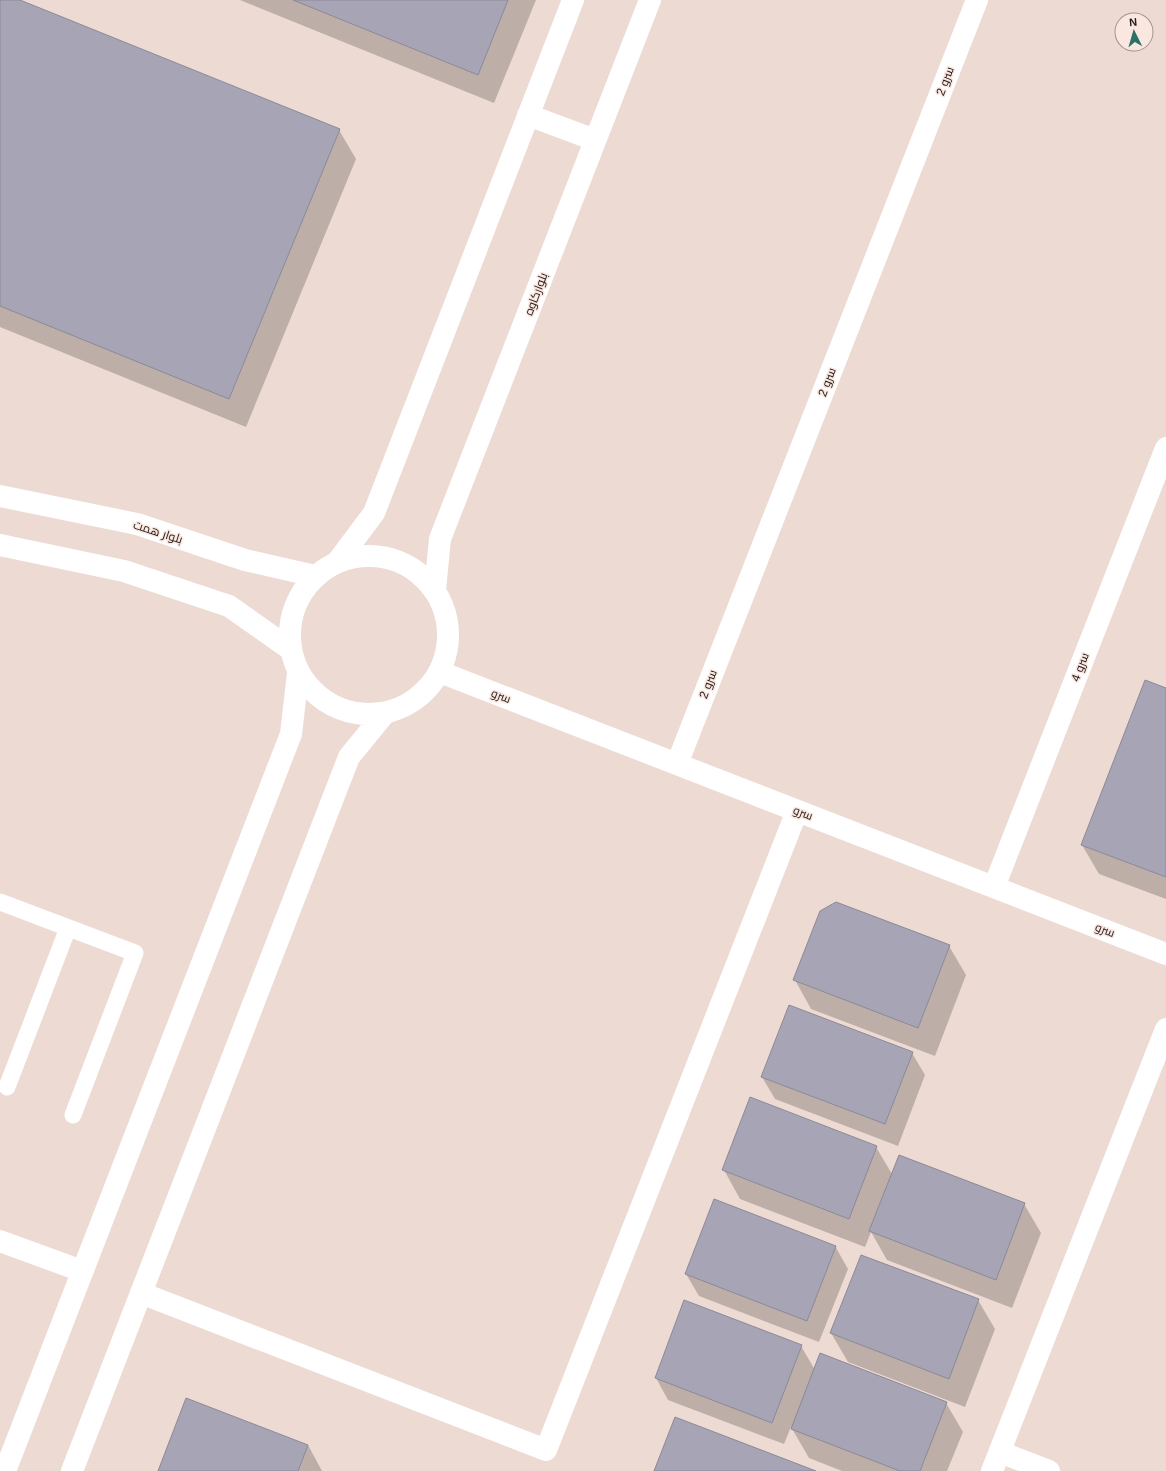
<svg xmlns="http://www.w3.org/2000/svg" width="1166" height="1471" font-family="Helvetica,Cairo,sans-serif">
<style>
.shadow{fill:#0003}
.building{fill:#a7a5b5;stroke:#8b8998}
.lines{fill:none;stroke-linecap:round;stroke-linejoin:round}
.lane{stroke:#fff;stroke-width:17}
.street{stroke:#fff;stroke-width:22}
.secondary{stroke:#fff;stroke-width:22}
.labels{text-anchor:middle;stroke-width:3;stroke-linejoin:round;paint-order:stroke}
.street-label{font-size:12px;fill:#221b19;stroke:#fae7e0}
</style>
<rect width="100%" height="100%" fill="#eddad3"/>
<path class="shadow" d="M0,0H18L339,130L356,159L246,427L0,327Z
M240,0H536L494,103Z
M1166,689V899L1099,874L1082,845Z
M949,946L966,975L935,1056L811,1009L795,980Z
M912,1053L925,1075L898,1146L775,1099L762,1077Z
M876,1147L892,1174L1024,1204L1041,1233L1012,1308L887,1260L871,1232L865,1247L740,1199L724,1170Z
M835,1246L848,1269L819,1342L699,1296L686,1274Z
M978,1300L995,1329L965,1407L848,1362L831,1333Z
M801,1346L815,1370L946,1403L963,1432L947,1471H842L809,1458L791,1427L784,1444L668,1400L656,1378Z
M308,1445L322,1471H159Z"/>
<path class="building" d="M0,0H20L340,129L229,399L0,306Z
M293,0H508L478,75Z
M1145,680L1166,688V877L1081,845Z
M836,902L950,945L918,1028L793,980L820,911Z
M789,1005L913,1052L885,1124L761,1077Z
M750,1097L877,1146L849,1219L722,1170Z
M899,1155L1025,1203L996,1280L869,1231Z
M714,1199L836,1246L807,1321L685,1274Z
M861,1255L979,1299L949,1379L830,1333Z
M684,1300L802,1345L772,1423L655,1378Z
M820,1353L947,1402L920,1471H900L791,1429Z
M186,1398L308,1445L298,1471H158Z
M675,1417L816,1471H654Z"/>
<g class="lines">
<path class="lane" d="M0,902L135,953L73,1115
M7,1087L68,928"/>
<path class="street" d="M440,672L1166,954
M677,764L977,0
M994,887L1166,448
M0,1241L82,1271
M141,1293L546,1450L797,811
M1000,1452L1049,1471
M992,1471L1166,1029"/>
<path class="secondary" d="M528,115L595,140
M0,496L137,524L245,560L315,576
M0,545L124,571L229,606L290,649
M290 635a79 79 0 1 1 158 0a79 79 0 1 1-158 0Z
M338,561L374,513L573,0
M435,590L440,539L650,0
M5,1471L291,734L298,673
M72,1471L349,757L385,713"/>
</g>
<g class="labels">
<g class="street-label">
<text transform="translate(945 81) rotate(-69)" y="4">سرو 2</text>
<text transform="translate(536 294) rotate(-69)" y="4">بلوارکاوه</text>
<text transform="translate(827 382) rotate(-69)" y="4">سرو 2</text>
<text transform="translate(158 532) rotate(18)" y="4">بلوار همت</text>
<text transform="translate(1080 667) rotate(-69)" y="4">سرو 4</text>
<text transform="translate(708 684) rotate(-69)" y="4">سرو 2</text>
<text transform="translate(501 696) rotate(21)" y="4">سرو</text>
<text transform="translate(803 813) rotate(21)" y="4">سرو</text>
<text transform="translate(1105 930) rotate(21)" y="4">سرو</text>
</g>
</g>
<g transform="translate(1134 32) rotate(355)"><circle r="19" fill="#fae7e0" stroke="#a49590"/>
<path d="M0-3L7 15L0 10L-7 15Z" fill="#2c7266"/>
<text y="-6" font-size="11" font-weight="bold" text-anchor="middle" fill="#221b19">N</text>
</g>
</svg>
